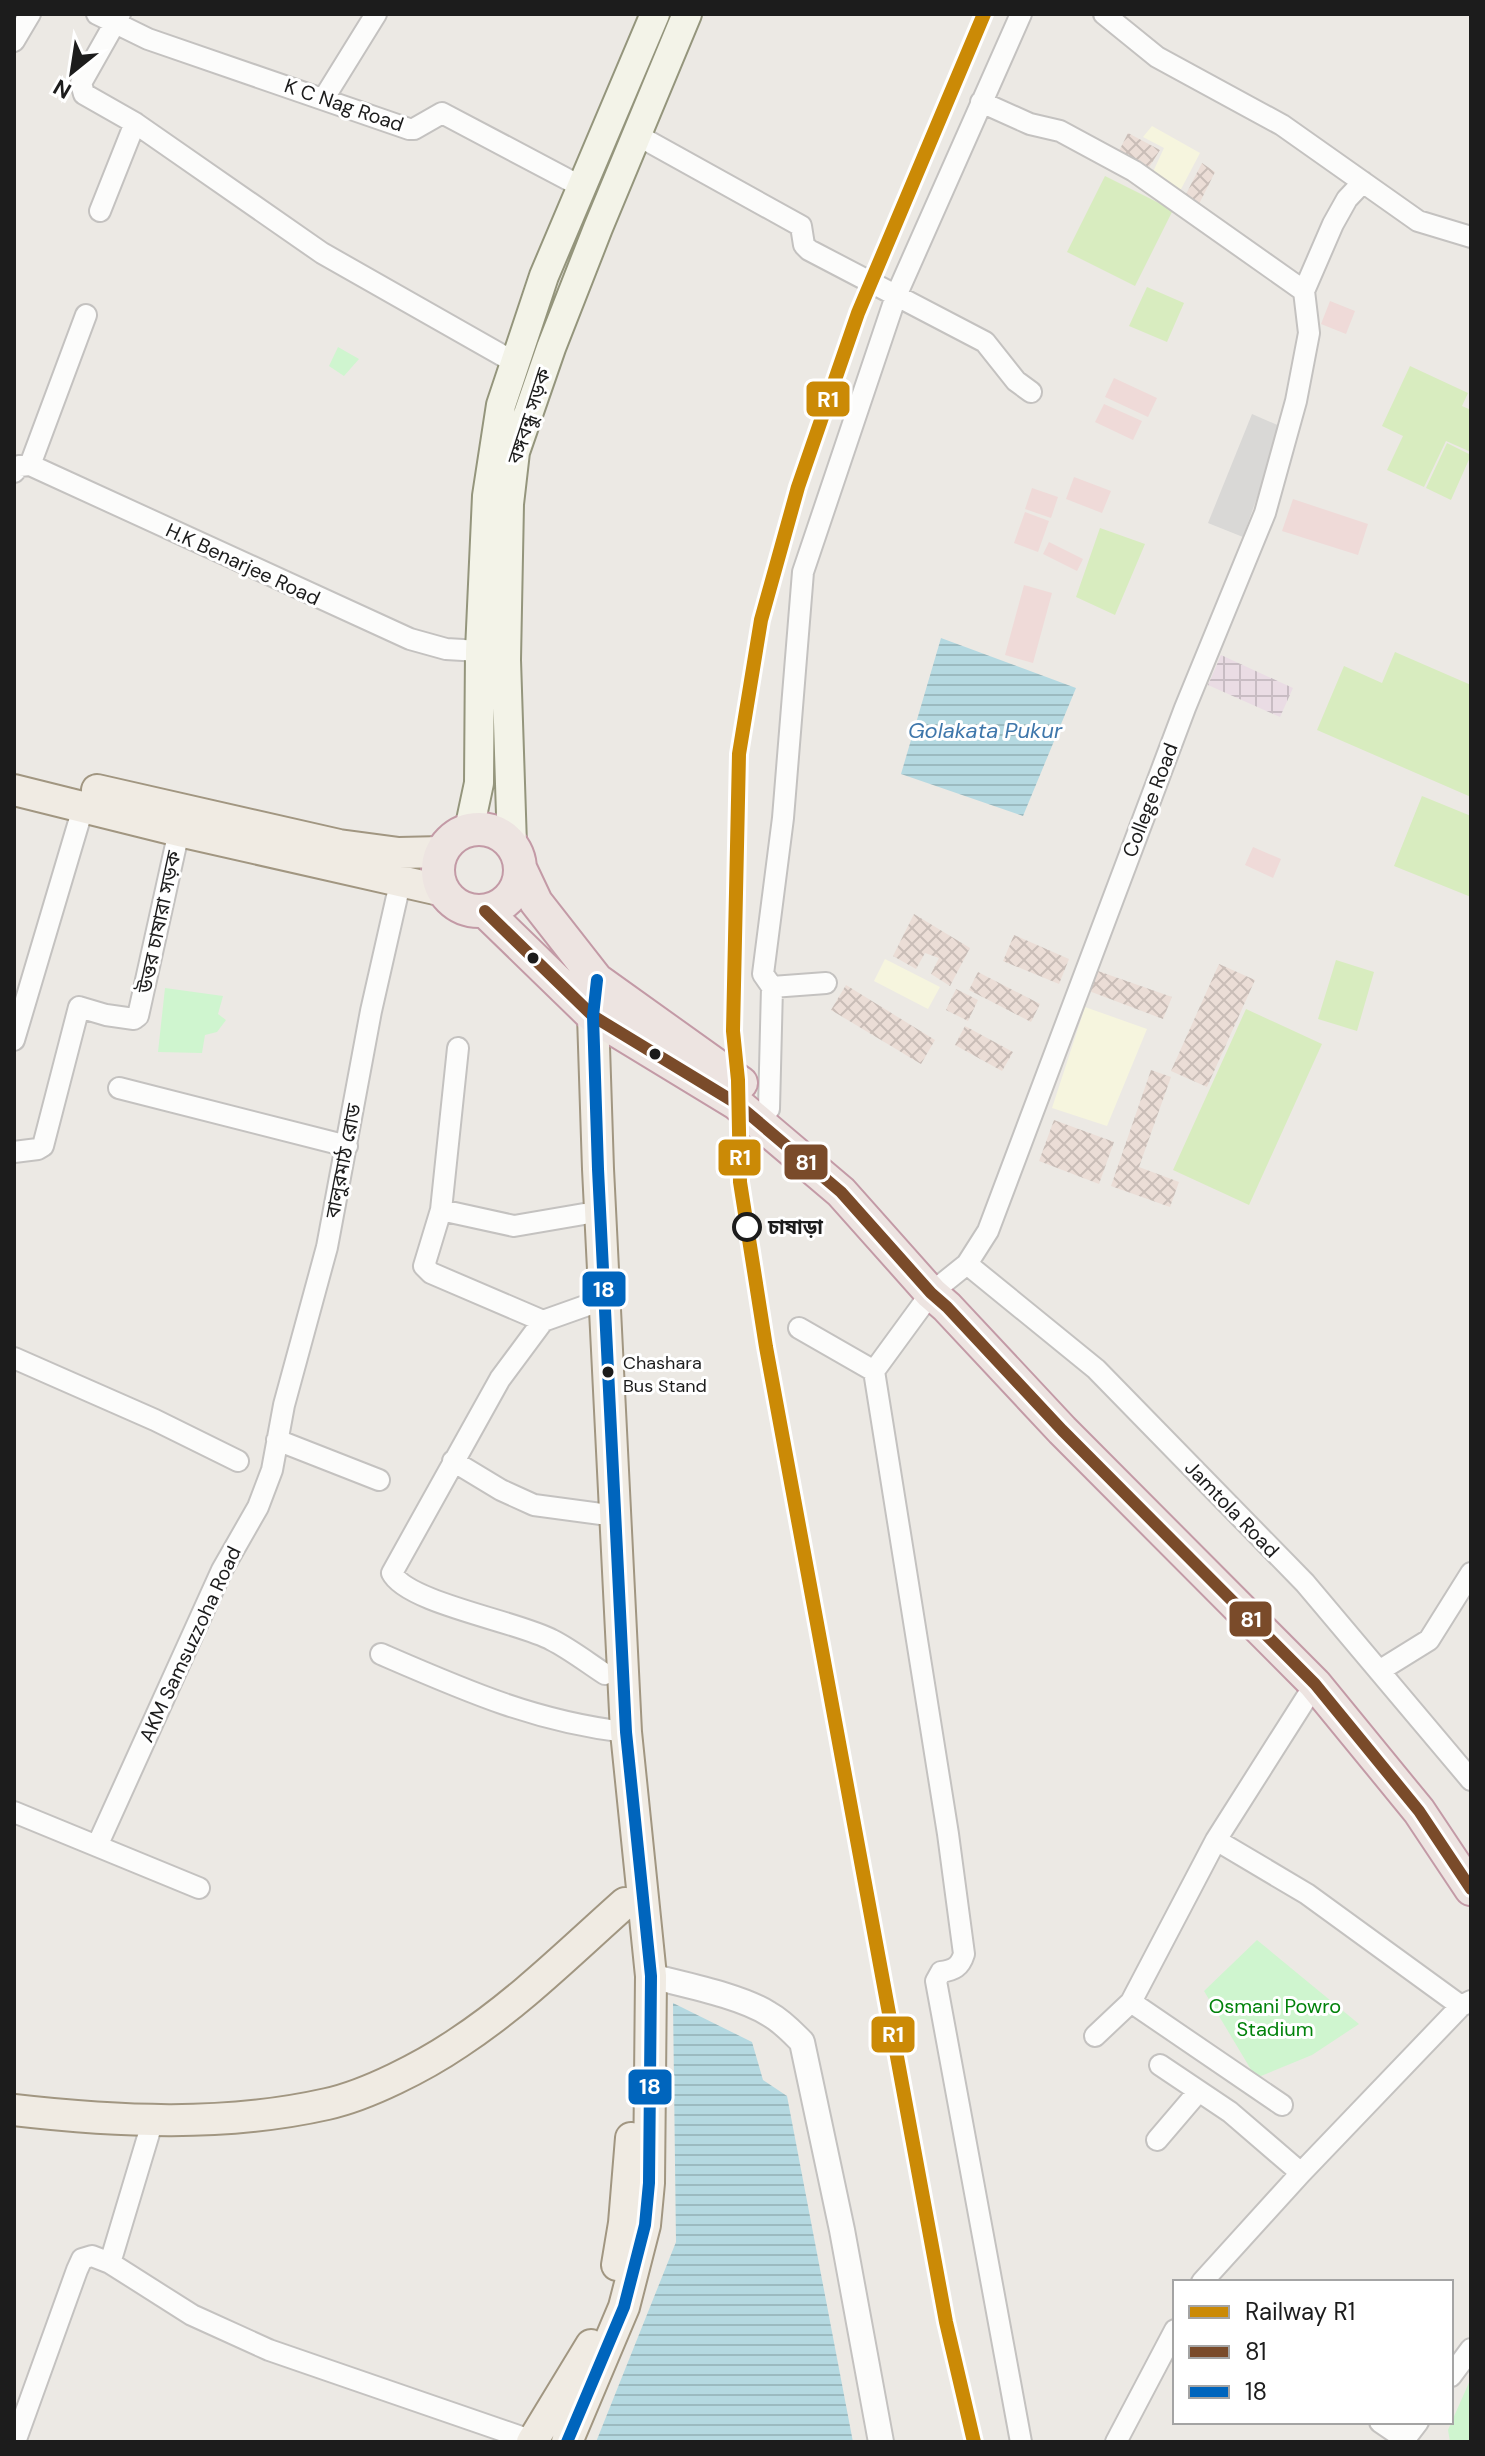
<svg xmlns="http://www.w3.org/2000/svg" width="1485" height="2456" font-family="'DM Sans','Noto Sans Bengali',sans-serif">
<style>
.commercial{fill:#efdad8}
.industrial{fill:url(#industrial-grid)}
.education{fill:#f6f5de}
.religious{fill:#d9d8d6}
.military{fill:url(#military-cross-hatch)}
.grass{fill:#d8ecbf}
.park{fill:#cff5cf}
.water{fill:url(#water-rules)}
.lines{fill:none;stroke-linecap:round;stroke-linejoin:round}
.minor-casing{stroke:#c4c2c0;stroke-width:24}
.tertiary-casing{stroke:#c4c2c0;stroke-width:28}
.secondary-casing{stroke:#94957c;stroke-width:32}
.primary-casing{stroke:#a19681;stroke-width:34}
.trunk-casing{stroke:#c39aa6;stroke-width:36}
.minor{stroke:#fcfcfb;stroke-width:20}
.tertiary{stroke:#fcfcfb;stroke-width:24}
.secondary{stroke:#f3f3e8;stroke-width:28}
.primary{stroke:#f0ebe3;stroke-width:30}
.trunk{stroke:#ede4e1;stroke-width:32}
.bus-1-casing{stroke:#fff;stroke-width:18}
.bus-2-casing{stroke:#fff;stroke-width:18}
.bus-1{stroke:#7a4b2a;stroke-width:12}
.bus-2{stroke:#0065bd;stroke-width:12}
.rail-1-casing{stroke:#fff;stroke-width:20}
.rail-1{stroke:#cb8a06;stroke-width:14}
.bus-dot{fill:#1c1c1c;stroke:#fff;stroke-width:3}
.stop-dot{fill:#fff;stroke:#1c1c1c;stroke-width:4}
.labels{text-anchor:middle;stroke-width:6;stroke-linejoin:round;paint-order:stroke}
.bus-label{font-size:18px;fill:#1c1c1c;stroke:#fff;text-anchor:start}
.street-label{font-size:20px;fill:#1c1c1c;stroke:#fff}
.stop-label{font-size:20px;font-weight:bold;fill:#1c1c1c;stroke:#fff;text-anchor:start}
.park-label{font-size:20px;fill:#02820b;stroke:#fff}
.water-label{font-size:22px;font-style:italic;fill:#3f77ab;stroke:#fff}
.line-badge{stroke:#fff;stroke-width:3}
.badge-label{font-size:22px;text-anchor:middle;font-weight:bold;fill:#fff}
</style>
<defs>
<pattern id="industrial-grid" width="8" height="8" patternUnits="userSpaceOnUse" patternTransform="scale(2)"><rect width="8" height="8" fill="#eadce4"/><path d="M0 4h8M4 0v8" fill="none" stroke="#c8bcc3"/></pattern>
<pattern id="military-cross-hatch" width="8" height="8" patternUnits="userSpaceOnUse" patternTransform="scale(2)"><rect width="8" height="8" fill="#ebddd6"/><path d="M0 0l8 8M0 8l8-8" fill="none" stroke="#c9bdb7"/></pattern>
<pattern id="water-rules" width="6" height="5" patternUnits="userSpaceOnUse" patternTransform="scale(2)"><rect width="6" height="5" fill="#b5d9e1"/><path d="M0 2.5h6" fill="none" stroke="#9bbac0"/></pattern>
</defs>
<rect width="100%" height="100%" fill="#ece9e4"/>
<path class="commercial" d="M1330,301L1355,311L1346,334L1321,324Z
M1114,378L1157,398L1148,417L1105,397Z
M1104,404L1142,421L1133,440L1095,422Z
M1074,477L1111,491L1102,513L1066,499Z
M1032,488L1058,497L1051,518L1025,509Z
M1293,499L1368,524L1358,555L1282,531Z
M1025,512L1049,521L1038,552L1014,543Z
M1049,542L1083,559L1077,571L1043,554Z
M1024,585L1052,593L1033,663L1005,655Z
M1253,847L1281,859L1273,878L1245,865Z"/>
<path class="industrial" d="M1221,655L1293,688L1280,717L1208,685Z"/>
<path class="education" d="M1152,126L1200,153L1180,191L1152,174L1164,148L1143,137Z
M885,959L940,987L928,1009L874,981Z
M1085,1007L1147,1029L1107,1126L1052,1108Z"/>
<path class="religious" d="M1252,414L1282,427L1243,537L1208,523Z"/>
<path class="military" d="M1128,133L1160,150L1148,169L1118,153Z
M1202,163L1215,172L1198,206L1184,198Z
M914,914L970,948L950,986L931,974L939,958L925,953L916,969L893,956Z
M1014,935L1069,959L1059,984L1003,961Z
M1219,964L1255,980L1207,1087L1171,1071Z
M1098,971L1172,997L1163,1019L1089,991Z
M978,972L1040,1004L1031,1022L969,990Z
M846,985L935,1040L921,1064L831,1010Z
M956,989L978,1000L968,1021L946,1010Z
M965,1026L1013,1052L1002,1071L955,1045Z
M1151,1070L1171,1077L1139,1167L1179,1182L1170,1207L1111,1186Z
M1054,1120L1114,1142L1099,1184L1039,1161Z"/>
<path class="grass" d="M1105,176L1173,210L1135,286L1067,252Z
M1147,287L1184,303L1167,342L1129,326Z
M1410,366L1468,393L1462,406L1471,410V452L1446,441L1424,487L1387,470L1403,436L1382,426Z
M1447,443L1471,455L1451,500L1426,488Z
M1100,528L1145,544L1115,615L1076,597Z
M1395,652L1471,685V797L1317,730L1344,666L1382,683Z
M1422,796L1471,816V897L1394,866Z
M1336,960L1374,972L1357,1031L1318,1019Z
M1246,1009L1322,1044L1249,1205L1173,1170Z"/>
<path class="park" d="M338,347L359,359L344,376L329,366Z
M165,988L223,996L218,1014L226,1020L217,1032L205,1035L202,1053L158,1052Z
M1257,1940L1359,2024L1312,2055L1256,2078L1204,1991Z
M1471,2378V2442H1450L1448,2430Z"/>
<path class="water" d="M941,638L1076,688L1023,816L901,774Z
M673,2003L752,2042L763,2080L787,2096L853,2442H596L676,2242Z"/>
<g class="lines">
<defs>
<path id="minor" d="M97,14L148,39L409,129H414L442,113L582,187
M120,14L81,83L84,94L135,123L322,253L514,362
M1104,14L1157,57L1282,125L1418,221L1471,237
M14,41L30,14
M324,98L376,14
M981,102L1030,124L1060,131L1134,171L1304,291
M637,135L801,226L804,245L809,250L985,342L1016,381L1031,392
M100,211L135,123
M30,465L86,315
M14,472L19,466L30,465L410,639L446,649L480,651
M772,987L826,983
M14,1040L83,808
M458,1048L441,1210L424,1266L431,1273L543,1321
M119,1088L347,1146
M769,1109L772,987L763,974L783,818L803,572L896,296L1021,14
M14,1152L38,1149L43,1146L79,1007L106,1015L134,1019L138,1016L179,831
M441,1210L514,1226L584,1214
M967,1264L1096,1369L1305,1583L1471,1780
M588,1305L543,1321L500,1379L392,1573C407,1603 520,1622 552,1640C570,1649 588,1663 605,1674
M799,1328L874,1371
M14,1358L155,1420L238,1461
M277,1440L379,1480
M453,1461L501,1490L534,1505L601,1514
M381,1654C464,1690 536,1722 626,1732
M1379,1671L1429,1640L1471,1573
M14,1812L199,1888
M1216,1840L1307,1894L1461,2006L1471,2001
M97,1846L222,1570L258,1507L272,1470L284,1405L327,1247L371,1011L401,879
M1131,2002L1282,2105
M1095,2036L1131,2002L1216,1840L1315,1684
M1160,2065L1230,2112L1301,2173
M1157,2140L1198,2092
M110,2263L153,2120
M1202,2282L1301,2173L1461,2006
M1451,2376L1471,2349
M1380,2422L1405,2439L1418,2422
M15,2442L77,2270L82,2259L92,2256L110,2263L192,2315L269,2350L533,2441
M1021,2442L936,1981L941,1972C954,1970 960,1967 964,1954L948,1834L874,1371L931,1293L967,1264L988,1231L1185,708L1265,513L1296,401L1309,333L1304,291L1333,224L1347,199L1363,182
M1116,2442L1175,2330"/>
<path id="tertiary" d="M651,1976C685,1985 741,1996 769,2014C782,2021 792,2032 802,2042L842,2230L881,2442"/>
<path id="secondary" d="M469,830L479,783L480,651L487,496L501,405L544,276L655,14
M512,845L506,660L509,504L515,452L551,348L598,228L687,14"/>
<path id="primary" d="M14,790L179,831L444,891
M97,790L339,845L399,853L442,852
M14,2110C118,2122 225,2127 327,2104C368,2095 424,2066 458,2043C519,2003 571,1951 625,1903
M617,2265L624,2223L631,2138
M532,2442L591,2345
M567,2442L624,2307L645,2225L649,2183L651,1976L626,1732L598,1169L593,1016L595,994"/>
<path id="trunk" d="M438 870a41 41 0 1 1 82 0a41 41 0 1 1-82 0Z
M520,868L536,902L597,980L741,1083
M485,911L593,1016L736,1103L841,1192L931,1293L947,1307L1062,1430L1315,1684L1419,1811L1471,1889"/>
</defs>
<use href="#minor" class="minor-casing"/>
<use href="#tertiary" class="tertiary-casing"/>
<use href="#secondary" class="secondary-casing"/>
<use href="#primary" class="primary-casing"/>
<use href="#trunk" class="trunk-casing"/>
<use href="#minor" class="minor"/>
<use href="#tertiary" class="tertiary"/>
<use href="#secondary" class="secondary"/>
<use href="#primary" class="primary"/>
<use href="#trunk" class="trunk"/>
<defs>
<path id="bus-1" d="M485,911L593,1016L736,1103L841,1192L931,1293L947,1307L1062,1430L1315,1684L1419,1811L1471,1889"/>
<path id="bus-2" d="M567,2442L624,2307L645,2225L649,2183L651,1976L626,1732L598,1169L593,1016L597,980"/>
</defs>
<use href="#bus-1" class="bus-1-casing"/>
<use href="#bus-2" class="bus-2-casing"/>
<use href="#bus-1" class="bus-1"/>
<use href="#bus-2" class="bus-2"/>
<defs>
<path id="rail-1" d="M974,2442L946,2322L766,1347L740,1182L738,1080L733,1031L739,754L761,620L798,487L858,313L984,14"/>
</defs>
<use href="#rail-1" class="rail-1-casing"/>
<use href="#rail-1" class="rail-1"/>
</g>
<g class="bus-dot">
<circle cx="533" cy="958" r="7"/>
<circle cx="655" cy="1054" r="7"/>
<circle cx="608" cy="1372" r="7"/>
</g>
<circle class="stop-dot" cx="747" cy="1227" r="13"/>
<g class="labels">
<g class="bus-label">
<text x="623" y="1369">Chashara<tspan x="623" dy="23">Bus Stand</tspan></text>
</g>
<g class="street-label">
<text transform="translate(344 105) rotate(19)" y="7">K C Nag Road</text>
<text transform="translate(529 416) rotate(-72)" y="7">বঙ্গবন্ধু সড়ক</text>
<text transform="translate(243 564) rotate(25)" y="7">H.K Benarjee Road</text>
<text transform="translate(1150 800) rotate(-69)" y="7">College Road</text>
<text transform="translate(159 922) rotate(-78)" y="7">উত্তর চাষারা সড়ক</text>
<text transform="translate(343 1161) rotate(-79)" y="7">বালুরমাঠ রোড</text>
<text transform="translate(1232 1509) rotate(46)" y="7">Jamtola Road</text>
<text transform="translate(190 1644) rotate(-65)" y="7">AKM Samsuzzoha Road</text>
</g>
<g class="stop-label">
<text x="768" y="1234">চাষাড়া</text>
</g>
<g class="park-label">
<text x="1275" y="2013">Osmani Powro<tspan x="1275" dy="23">Stadium</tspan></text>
</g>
<g class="water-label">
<text x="985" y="738">Golakata Pukur</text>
</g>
</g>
<g class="line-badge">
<rect x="805" y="380" width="46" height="38" rx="8" fill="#cb8a06"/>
<rect x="717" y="1138" width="45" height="39" rx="8" fill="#cb8a06"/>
<rect x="783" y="1143" width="46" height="38" rx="8" fill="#7a4b2a"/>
<rect x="581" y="1270" width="46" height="38" rx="8" fill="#0065bd"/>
<rect x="1228" y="1600" width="45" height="38" rx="8" fill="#7a4b2a"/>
<rect x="870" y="2015" width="46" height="39" rx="8" fill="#cb8a06"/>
<rect x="627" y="2068" width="46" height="38" rx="8" fill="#0065bd"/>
</g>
<g class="badge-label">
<text x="828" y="407">R1</text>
<text x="740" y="1165">R1</text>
<text x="806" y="1170">81</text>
<text x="604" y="1297">18</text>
<text x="1251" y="1627">81</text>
<text x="893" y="2042">R1</text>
<text x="650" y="2094">18</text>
</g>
<rect width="1485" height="2456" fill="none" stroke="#1c1c1c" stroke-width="32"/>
<rect x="1173" y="2280" width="280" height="144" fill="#ffffff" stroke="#a4a4a4" stroke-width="2"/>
<rect x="1189" y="2306" width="40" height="12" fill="#cb8a06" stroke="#a4a4a4" stroke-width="2"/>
<text x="1245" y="2320" font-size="24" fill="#1c1c1c">Railway R1</text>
<rect x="1189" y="2346" width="40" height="12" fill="#7a4b2a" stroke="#a4a4a4" stroke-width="2"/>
<text x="1245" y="2360" font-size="24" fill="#1c1c1c">81</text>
<rect x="1189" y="2386" width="40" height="12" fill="#0065bd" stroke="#a4a4a4" stroke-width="2"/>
<text x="1245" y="2400" font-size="24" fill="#1c1c1c">18</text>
<g transform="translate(72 72) rotate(210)" stroke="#ffffff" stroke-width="6" paint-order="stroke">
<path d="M0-6L14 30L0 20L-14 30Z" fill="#1c1c1c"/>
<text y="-12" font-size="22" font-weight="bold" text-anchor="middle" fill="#1c1c1c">N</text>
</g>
</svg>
